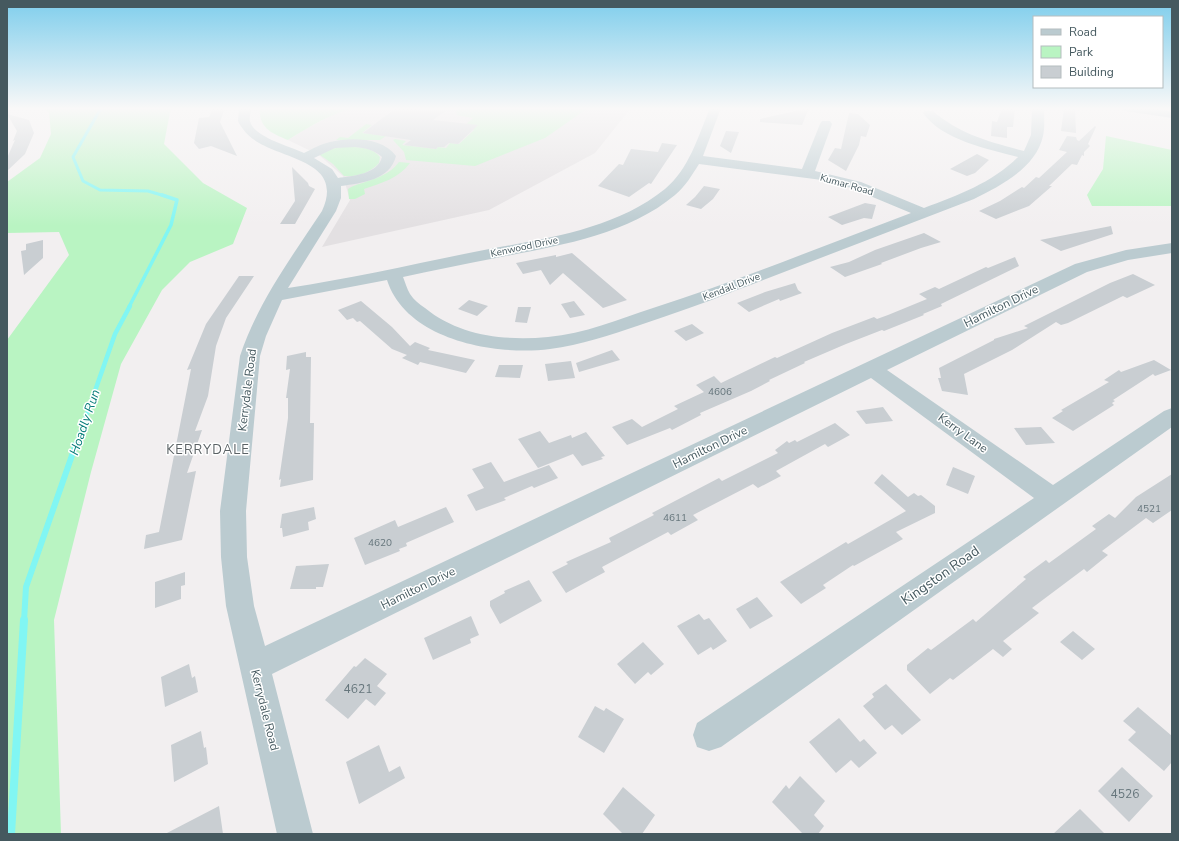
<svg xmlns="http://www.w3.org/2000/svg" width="1179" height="841" font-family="'Nunito Sans',sans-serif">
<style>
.education{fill:#e3e0e2}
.green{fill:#b9f4c2}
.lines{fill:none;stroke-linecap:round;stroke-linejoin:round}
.stream-far4{stroke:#81f6f3;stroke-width:3}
.stream-far3{stroke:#81f6f3;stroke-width:3.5}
.stream-far2{stroke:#81f6f3;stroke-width:4.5}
.stream-far1{stroke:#81f6f3;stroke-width:6}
.stream{stroke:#81f6f3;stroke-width:8}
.building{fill:#c9ced2}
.minor{fill:#bbcbd0;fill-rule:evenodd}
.labels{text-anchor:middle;stroke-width:3;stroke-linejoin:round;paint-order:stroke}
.far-street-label{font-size:10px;fill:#45595f;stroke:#fff}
.number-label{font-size:10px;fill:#66767c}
.street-label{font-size:12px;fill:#45595f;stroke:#fff}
.near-number-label{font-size:12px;fill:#66767c}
.water-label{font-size:13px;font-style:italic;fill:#067d7a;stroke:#fff}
.neighbourhood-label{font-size:13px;letter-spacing:1px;fill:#5b6265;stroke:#fff}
.near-street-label{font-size:14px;fill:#45595f;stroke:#fff}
</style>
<rect width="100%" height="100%" fill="#f2eff0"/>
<path class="education" d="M355,108H631L595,153L489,210L322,247L350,200L343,176L319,155L288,140L304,130L340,111Z"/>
<path class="green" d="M41,108H173L170,112L164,144L203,183L247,208L233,244L190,262L162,290L121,364L91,472L54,620L61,834H7V340L69,255L59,232L7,233V182L40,158L51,134L49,112Z
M260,108H355C331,113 309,127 288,140C273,134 258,128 260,108Z
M456,108H588L545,138L475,166L406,160L404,152L393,140L395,139L406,141L402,145L436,149L438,147L446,148L450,143L459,144L474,130L462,128L473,118L456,115L458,113L455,112L458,110Z
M366,124L372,125L362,133L386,136L380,140H336L340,137L348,138Z
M1106,136L1172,150V206H1092L1087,195L1103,169Z
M343,147C355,147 372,146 380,157L379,163C370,173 357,177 344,176L333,164L320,155L330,149Z
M399,162L410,163C399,178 382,183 364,189L365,194L355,199H349L348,189L351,187C368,180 387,178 399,162Z"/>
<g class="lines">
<path class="stream-far4" d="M101,108L73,157L83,181L100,190L148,191L165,196"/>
<path class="stream-far3" d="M129,307L171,225L177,200L162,195"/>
<path class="stream-far2" d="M76,445L115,334L130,306"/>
<path class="stream-far1" d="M24,621L26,587L76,444"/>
<path class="stream" d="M11,834L24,620"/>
</g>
<path class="building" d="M213,108H225L220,122L237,156L211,146L199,149L194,143L199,118L209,117Z
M396,108L445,111L433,120L478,125L458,144L449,143L444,147H438L436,149L404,145L411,140L363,133Z
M809,108L802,125L760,122V119Z
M1002,108H1015L1013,127H1007V138L991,136L992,121L997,122Z
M1064,108H1075L1076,133L1061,131Z
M849,113L858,114L870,125L866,137L861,136L859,145L846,171L828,160L835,148L841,149Z
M7,114L29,120L34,133L25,154L7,171V158L15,140L13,141L17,131Z
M1095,126L1096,127L1088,144L1090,146L1084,152V156L1082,155L1077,165L1072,164L1049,186H1052L1029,206L996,219L979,211L1000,201L1022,187L1024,188L1036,177L1039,178L1067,152L1059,150L1067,136L1076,137L1077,140L1079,141Z
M726,131L739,132L731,153L720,146Z
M662,143L677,145L651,184L649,183L629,197L598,186L619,164L623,165L631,149L658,152Z
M977,154L989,160L975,173L967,176L950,169Z
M292,167L308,183L309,186L315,189L295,224H280L295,201Z
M704,186L720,189L713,199L701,209L686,205L695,197Z
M865,203L876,205L872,219L864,218L842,225L828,217Z
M1111,226L1113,234L1061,251L1040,240Z
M924,233L941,242L921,248L881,263L882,264L845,277L830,267L849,262L875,250Z
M43,240V258L24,275L21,251L26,250V244Z
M572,253L627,300L603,308L563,273L550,285L541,270L523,274L516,263L556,255V257Z
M1015,257L1019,266L941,304L942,306L923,314L924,315L884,331L882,330L846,344L804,362L805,363L769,380L770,381L751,391L700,413L701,415L672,430L670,428L627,445L612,427L632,419L642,427L678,409L674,406L704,392L696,385L714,376L721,383L775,357L777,358L832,333L874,317L877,319L888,315L927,299L919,294L935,287L939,289L986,267L988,268Z
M1133,274L1155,285L1127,298L1123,296L1068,323L1061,325L1056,322L1012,350L964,374L968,395L942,391L938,378H941L939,368L994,340V339L1028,328L1024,326L1110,283Z
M239,276H254L226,318L216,346L208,396L195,431L202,430L187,473L196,471L182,540L144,549L146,535L159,532L191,369L187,370L206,324Z
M795,283L798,290L802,293L780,301L779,299L749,312L737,303L765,292Z
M469,300L488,306L477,316L458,309Z
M361,301L392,327L410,346L415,342L430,348L428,350L475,360L466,373L420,362L418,365L402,358L407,355L392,349L360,321L357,322L353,318L347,320L338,310Z
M574,301L585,315L570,318L561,304Z
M518,307H531L527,323L515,322Z
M692,324L704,333L686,341L674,331Z
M612,350L620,360L579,372L576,363Z
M306,352V357H311L310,423H314L313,480L280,487L281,479L279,480L288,418V398H286L290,369L286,370L287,356Z
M1154,360L1171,370L1155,376L1153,374L1113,400L1115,401L1112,403L1114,405L1073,431L1052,418L1063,411L1061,410L1109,382L1104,380L1119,370L1121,372Z
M571,361L575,378L548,381L545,364Z
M499,365H523L520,378L495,377Z
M883,407L893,421L866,424L856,411Z
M835,423L850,435L828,447L825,444L776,471L781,476L758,488L753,484L693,515L698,520L671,535L668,532L602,567L605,572L566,593L552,572L568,564L566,562L611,542L609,538L654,515L652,513L719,478L722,481L778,453L775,450L787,441L789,443L795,440L797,442Z
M1041,427L1055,443L1026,445L1014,428Z
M540,431L549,443L571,435L572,438L586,432L605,456L601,457L603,459L582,466L573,454L538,468L518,439Z
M491,462L504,482L549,465L558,478L534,488L532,486L504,498L506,500L476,511L467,495L484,488L472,469Z
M953,467L975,476L968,494L946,485Z
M882,474L908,497L914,493L918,496L921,495L935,506V513L896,532L903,539L854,566L853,565L823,585L826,588L801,604L780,582L846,542L848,544L906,511L874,483Z
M1172,474V510L1153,523L1146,518L1102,551L1108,555L1087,572L1084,569L1032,608L1039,613L1003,641L1012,649L1003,657L993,649L953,680L950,678L930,694L907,670V665L928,648L931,650L973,619L976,622L1026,579L1023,577L1046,560L1049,563L1096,529L1092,526L1109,514L1115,518L1136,497Z
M314,507L316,519L308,522L309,530L283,537L282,528H280L282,514Z
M446,507L454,522L406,543L407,546L399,549L400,551L365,565L354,538L395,520L398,527Z
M329,564L323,587H316V589H290L296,566Z
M185,572V585L181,586V599L155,608V582Z
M529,580L542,601L500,624L490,606V601L505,593L504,591Z
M757,597L773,616L750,629L736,609Z
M699,614L704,620L709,618L727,641L713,650L711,647L698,655L677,626Z
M471,616L479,635L470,639L471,643L433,660L424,638Z
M1073,631L1095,649L1082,660L1060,642Z
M643,642L664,664L651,675L648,672L635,684L617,664Z
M365,658L387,674L377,686L386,693L375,706L366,699L348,719L325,700L354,666L356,667Z
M189,664L192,678L195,676L198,692L165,707L161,677Z
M886,684L921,720L902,735L892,725L885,730L863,706L874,697L872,694Z
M595,706L604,711L606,708L624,719L604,753L578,737Z
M1138,707L1172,736V762L1164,771L1128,740L1136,732L1123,721Z
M839,718L860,742L864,739L877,753L859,768L851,760L836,773L809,742Z
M201,731L204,748L206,747L208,764L174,782L171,745Z
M379,745L389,772L400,766L405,778L359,804L346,762Z
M1122,767L1153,796L1129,822L1098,791Z
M800,776L825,801L814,815L824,826L818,834H803L772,802L786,785L789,789Z
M623,787L655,815L642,834H623L603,814Z
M219,806L223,834H165Z
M1080,809L1105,834H1053Z"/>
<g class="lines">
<path class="minor" d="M239,108H251C251,112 249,118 250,121C253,137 291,147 304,153C312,149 321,144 330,142C350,137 383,137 396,156C390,180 362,183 341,186V198L336,211L288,288C347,279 406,266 464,254C531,240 609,234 665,189C689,169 698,137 710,108H721L703,156L802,169L820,124L822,121H830L832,124L815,171L861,182L924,208C958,195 992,183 1018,157C988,149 942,140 923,113L925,111H933C959,134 990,142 1024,151L1031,135L1032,108H1044C1044,118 1045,127 1043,136C1036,168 1000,186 974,199C895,229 816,260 737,290C705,303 672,314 640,325C610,335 581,345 550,349C495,356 406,340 387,280L282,300L266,336L260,356L246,511L247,557L254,606L265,646L1075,264L1126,250L1172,243V253L1128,260L1087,272L887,370L1053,485L1164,411L1172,408V427L721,747L709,751L697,747L693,735L697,723L1034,498L871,378L272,674L313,834H277L226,606L221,557L220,511L240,356C258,302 291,258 322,211C348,153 265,162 243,129C241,126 239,124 238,121C238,117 239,112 239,108ZM355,147C366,148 374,150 382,157C378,174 353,176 338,178L332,169L314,158L335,148ZM699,164L822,180L851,188L911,213C825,245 740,280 653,308C619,319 584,334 548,337C505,341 459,336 425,308C419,304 414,300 410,294C407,289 405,282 403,277C434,270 465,264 496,258C556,246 626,236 675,195C685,187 692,175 699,164Z
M1120,108H1151L1172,112V118L1125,111Z"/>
</g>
<linearGradient id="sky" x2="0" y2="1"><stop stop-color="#7fceec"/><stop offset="0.48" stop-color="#f9f8f8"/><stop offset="1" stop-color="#f9f8f8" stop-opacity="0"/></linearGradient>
<rect width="1179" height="226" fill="url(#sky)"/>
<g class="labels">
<g class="far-street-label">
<text transform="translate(847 184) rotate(16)" y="4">Kumar Road</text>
<text transform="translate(524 246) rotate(-12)" y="4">Kenwood Drive</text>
<text transform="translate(731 286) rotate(-21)" y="4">Kendall Drive</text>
</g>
<g class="number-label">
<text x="720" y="395">4606</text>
<text x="1149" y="512">4521</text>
<text x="675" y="521">4611</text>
<text x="380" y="546">4620</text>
</g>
<g class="street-label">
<text transform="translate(1001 306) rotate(-26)" y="4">Hamilton Drive</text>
<text transform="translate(247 390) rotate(-83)" y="4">Kerrydale Road</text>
<text transform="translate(963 433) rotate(36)" y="4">Kerry Lane</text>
<text transform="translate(710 447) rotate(-26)" y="4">Hamilton Drive</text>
<text transform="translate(418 588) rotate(-26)" y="4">Hamilton Drive</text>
<text transform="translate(265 710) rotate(76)" y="4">Kerrydale Road</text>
</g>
<g class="near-number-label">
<text x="358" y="693">4621</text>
<text x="1125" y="798">4526</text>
</g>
<g class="water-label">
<text transform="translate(84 422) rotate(-71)" y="5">Hoadly Run</text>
</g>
<g class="neighbourhood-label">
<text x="208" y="454">KERRYDALE</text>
</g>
<g class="near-street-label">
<text transform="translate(940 575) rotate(-35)" y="5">Kingston Road</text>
</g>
</g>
<rect width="1179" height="841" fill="none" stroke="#45595f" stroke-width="16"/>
<rect x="1033" y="16" width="130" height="72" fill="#ffffff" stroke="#b5bdbf"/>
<rect x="1041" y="29" width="20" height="6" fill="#bbcbd0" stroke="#b5bdbf"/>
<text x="1069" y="36" font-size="12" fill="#45595f">Road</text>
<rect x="1041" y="46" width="20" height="12" fill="#b9f4c2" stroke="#b5bdbf"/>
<text x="1069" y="56" font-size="12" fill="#45595f">Park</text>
<rect x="1041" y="66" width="20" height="12" fill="#c9ced2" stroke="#b5bdbf"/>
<text x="1069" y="76" font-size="12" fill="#45595f">Building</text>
</svg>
